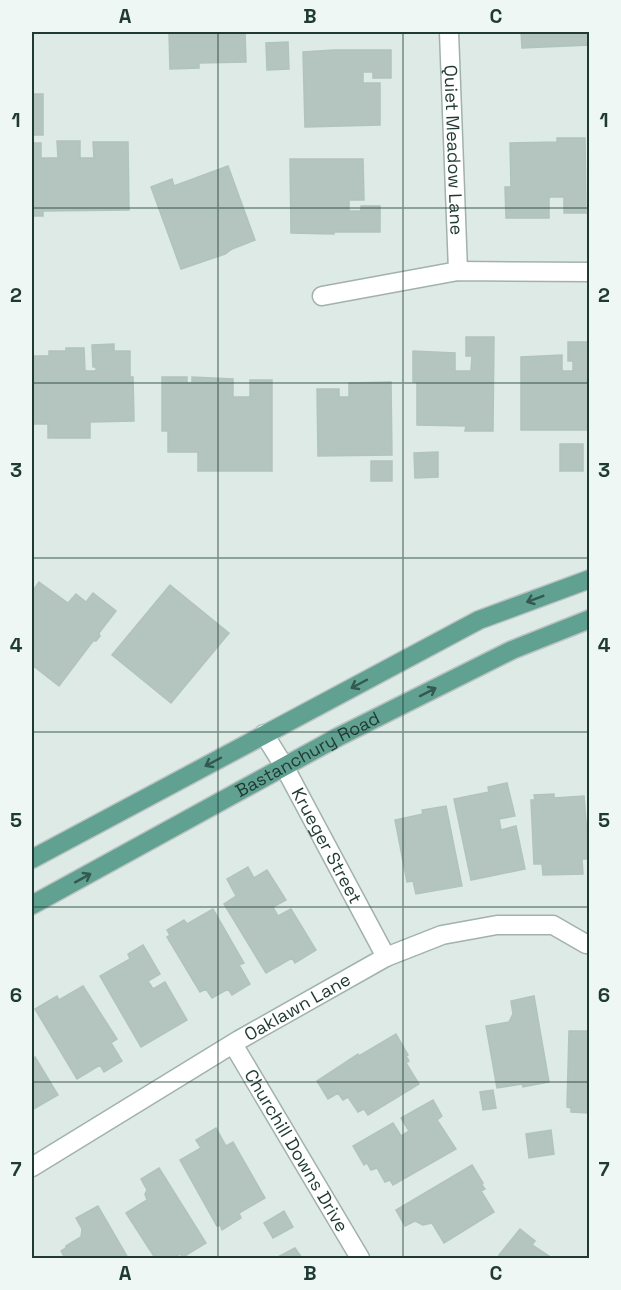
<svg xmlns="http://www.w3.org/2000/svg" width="621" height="1290" font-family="'Space Grotesk',sans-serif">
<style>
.building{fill:#b3c5be;stroke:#b0c4bc;stroke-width:1.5}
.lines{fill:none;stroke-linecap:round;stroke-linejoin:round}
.minor-casing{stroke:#a1b2ac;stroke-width:21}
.major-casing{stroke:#bcc4c2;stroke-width:21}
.minor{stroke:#fff;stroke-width:18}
.major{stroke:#61a192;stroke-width:18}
.oneway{stroke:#335950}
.grid{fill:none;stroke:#1f3a33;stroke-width:1.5;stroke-opacity:0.55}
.labels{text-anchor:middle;stroke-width:4.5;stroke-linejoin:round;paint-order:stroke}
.street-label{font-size:18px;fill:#1f3a33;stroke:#eef7f3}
.neatline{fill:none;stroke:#1f3a33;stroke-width:2}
.grid-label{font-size:20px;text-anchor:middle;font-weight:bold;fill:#1f3a33}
</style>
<rect width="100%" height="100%" fill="#deeae5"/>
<path class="building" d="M169,32H245L246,62L199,63V68L170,69Z
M521,32H590V45L522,48Z
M288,42L289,69L267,70L266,43Z
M334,50H391V78H373V72H363V83H380V125L305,127L303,52Z
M32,94H43V135H32Z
M557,138H585L586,213H564V197H549V218H506L505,187H511L510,143L557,142Z
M57,141H80V158H94L93,142H128L129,210L43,211V216H32V143H41V158H58Z
M290,159H363L364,200H349V211H361V206H380V232H334V234L291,233Z
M228,166L255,240L232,249L225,254L181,269L151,187L172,179L174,186Z
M466,337H494L493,431H465L466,426L417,425V382H413V351L455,353V371H471L472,356H466Z
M568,342H590V430H521V357L562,355V371H573V361H568Z
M114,344V351H130V377H133L134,421L90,422V438H48V424H32V356H49V351H66V348H84L85,371H96V367H93L92,345Z
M162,377H187V383H192V377L233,379V397H250V380H272V471H198V452H168V431H162Z
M391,382L392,455L318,456L317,389H339V397H349V383Z
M560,444H583V471H560Z
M438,452V477L415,478L414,453Z
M371,461H392V481H371Z
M39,582L68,603L76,594L86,602L93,593L116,611L99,633L100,636L96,641H93L59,686L32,665V646L34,643L32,641V592Z
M170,585L229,633L171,703L112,655Z
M507,783L515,816L499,819L501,830L516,826L525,869L471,880L454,799L489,792L488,787Z
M554,794V798L584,796L589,859H582L583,874L543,875L542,864H534L531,800H535L534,795Z
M446,806L462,886L416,894L413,881L407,882L395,820L423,814L422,810Z
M248,867L254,878L267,870L286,900L273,907L278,916L291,909L316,950L295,963L292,958L266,973L224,904L236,896L227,879Z
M213,909L244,963L239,965L250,984L232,995L228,989L212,998L206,989L200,992L167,937L170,935L167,930L184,920L187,924Z
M143,945L160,974L148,981L153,989L165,982L187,1020L141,1047L100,976L130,959L128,954Z
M83,986L117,1039L111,1043L122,1061L104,1072L100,1065L77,1079L35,1009L57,996L59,1000Z
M534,996L549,1082L523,1087L522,1084L497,1088L486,1026L509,1022L513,1014L511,1001Z
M569,1031H590V1113L571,1112V1108L567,1107Z
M396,1034L408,1055L406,1056L409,1061L406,1063L419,1084L368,1115L364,1109L358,1112L348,1097L343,1100L338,1093L328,1099L317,1081L358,1054L359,1056Z
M35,1057L58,1095L32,1110V1059Z
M493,1090L496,1108L483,1110L480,1092Z
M433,1100L442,1116L437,1120L456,1149L393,1185L390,1180L385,1182L377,1168L371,1170L367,1163L364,1165L353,1146L393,1123L401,1136L409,1131L401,1118Z
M216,1128L226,1146L233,1142L265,1198L239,1213L241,1218L222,1230L220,1225L217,1226L180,1160L201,1148L196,1140Z
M551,1130L554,1154L529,1158L526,1134Z
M472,1165L483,1183L482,1185L485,1189L481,1191L494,1212L444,1243L432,1223L423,1225L415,1221L405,1226L396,1210Z
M159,1168L206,1243L183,1257L180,1254L173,1258H155L126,1213L147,1200L145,1194L147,1190L141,1179Z
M98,1206L128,1258H65L61,1251L66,1248V1246L81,1237L82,1229L76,1218Z
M284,1211L293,1227L273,1238L264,1223Z
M520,1229L535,1241L532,1245L552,1258H503L499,1255Z
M295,1248L302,1258H276Z"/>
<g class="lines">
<defs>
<g id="minor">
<path id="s1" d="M449,32L458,271"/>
<path d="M322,296L458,271L590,272"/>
<path id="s2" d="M264,734L284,766L386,957"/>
<path id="s3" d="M233,1044L360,1258"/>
<path id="s4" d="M32,1167L239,1040L386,957L442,935L497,925H553L586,944"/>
</g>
<g id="major">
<path d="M32,859L479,620L590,579"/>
<path id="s5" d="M32,905L338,737L512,650L590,619"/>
</g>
</defs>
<use href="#minor" class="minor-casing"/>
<use href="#major" class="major-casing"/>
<use href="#minor" class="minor"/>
<use href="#major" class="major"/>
</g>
<defs><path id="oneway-shaft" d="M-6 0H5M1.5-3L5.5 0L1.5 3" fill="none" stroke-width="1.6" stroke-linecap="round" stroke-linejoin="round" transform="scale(1.5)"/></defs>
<g class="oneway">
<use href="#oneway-shaft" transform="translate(535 599) rotate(159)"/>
<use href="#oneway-shaft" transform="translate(359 684) rotate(152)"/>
<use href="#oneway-shaft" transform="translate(428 692) rotate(-27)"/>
<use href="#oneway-shaft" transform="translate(213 762) rotate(152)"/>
<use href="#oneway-shaft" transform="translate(83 878) rotate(-29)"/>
</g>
<path class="grid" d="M218,32V1258M403,32V1258M32,208H590M32,383H590M32,558H590M32,732H590M32,907H590M32,1082H590"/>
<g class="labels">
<g class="street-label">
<text dy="6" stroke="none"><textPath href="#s1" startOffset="118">Quiet Meadow Lane</textPath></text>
<text dy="6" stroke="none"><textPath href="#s5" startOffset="314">Bastanchury Road</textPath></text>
<text dy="6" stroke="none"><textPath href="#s2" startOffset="128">Krueger Street</textPath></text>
<text dy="6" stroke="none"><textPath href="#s4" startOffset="310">Oaklawn Lane</textPath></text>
<text dy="6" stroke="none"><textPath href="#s3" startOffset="124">Churchill Downs Drive</textPath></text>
</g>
</g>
<rect width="621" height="1290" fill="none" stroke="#eef7f3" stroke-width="66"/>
<rect x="33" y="33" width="555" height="1224" class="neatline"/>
<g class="grid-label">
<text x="125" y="23">A</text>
<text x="310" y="23">B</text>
<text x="496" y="23">C</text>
<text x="16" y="127">1</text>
<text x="604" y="127">1</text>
<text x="16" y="302">2</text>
<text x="604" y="302">2</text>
<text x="16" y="477">3</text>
<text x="604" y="477">3</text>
<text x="16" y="652">4</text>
<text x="604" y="652">4</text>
<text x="16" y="827">5</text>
<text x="604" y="827">5</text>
<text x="16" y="1002">6</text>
<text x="604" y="1002">6</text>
<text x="16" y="1176">7</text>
<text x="604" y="1176">7</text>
<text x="125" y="1280">A</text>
<text x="310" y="1280">B</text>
<text x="496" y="1280">C</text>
</g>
</svg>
